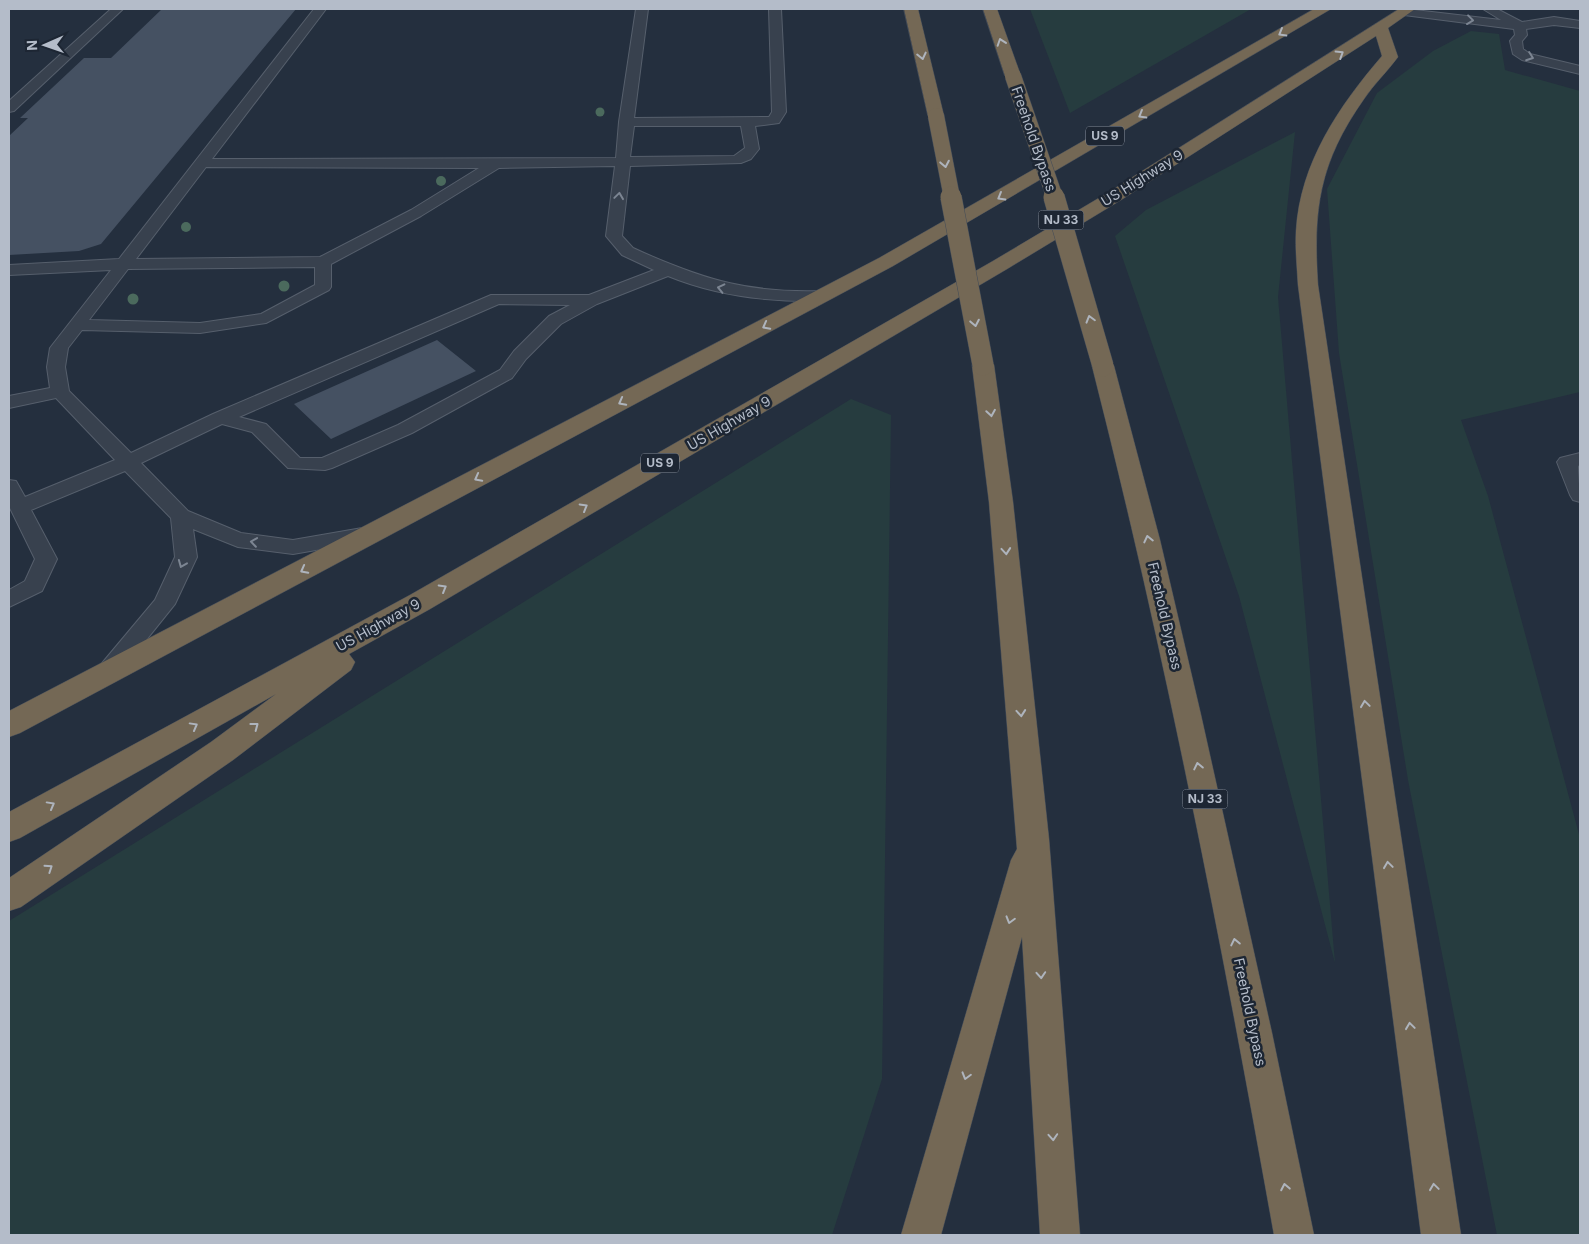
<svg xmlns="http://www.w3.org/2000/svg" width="1589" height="1244" font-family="Inter,sans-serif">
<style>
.green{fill:#263c3f}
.building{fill:#455162}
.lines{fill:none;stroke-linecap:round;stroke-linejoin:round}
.lane-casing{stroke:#565f6c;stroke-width:2}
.highway-casing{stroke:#434c59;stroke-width:1}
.lane{fill:#38414e;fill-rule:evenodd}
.highway{fill:#746855;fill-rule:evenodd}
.highway-bridge-far1-casing{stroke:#434c59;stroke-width:17;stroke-linecap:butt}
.highway-bridge-casing{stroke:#434c59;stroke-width:22;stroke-linecap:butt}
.highway-bridge-far1{stroke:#746855;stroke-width:16}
.highway-bridge{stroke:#746855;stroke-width:21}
.tree{fill:#4b6a5d}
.oneway{stroke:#7c8592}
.oneway2{stroke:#aeb4bd}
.labels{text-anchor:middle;stroke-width:5;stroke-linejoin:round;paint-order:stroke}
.shield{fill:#1d2633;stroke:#878f9c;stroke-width:1}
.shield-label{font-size:12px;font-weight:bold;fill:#b4bcc9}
.street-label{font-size:14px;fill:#b4bcc9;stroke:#1d2633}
</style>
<rect width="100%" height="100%" fill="#242f3e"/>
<path class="green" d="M1030,9H1251L1070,113Z
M1471,31L1499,34L1505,70L1580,91V392L1461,420L1488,496L1580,838V1235H1497L1408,780L1339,353L1327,189L1377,93L1433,51Z
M1295,132L1278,297L1335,963L1239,596L1115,236L1146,210Z
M851,399L891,415L882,1079L832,1235H9V921Z"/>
<path class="building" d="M162,9H296L101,244L79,251L9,255V136L28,118H20L84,58H111Z
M437,340L476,371L331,439L294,404Z"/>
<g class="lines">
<defs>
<path id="lane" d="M111,9H123L14,111L9,112V101Z
M314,9H326L212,159L616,158L619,122L636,9H648L634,118L769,117L772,112L769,9H781L786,112L779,123L755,126L759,149L751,159L741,163L630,166L622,236L633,248L644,253C708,281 751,293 821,291L827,292L829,296L827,300L821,301C768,302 717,296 668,276L597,304L561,324L526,359L512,378L412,433L332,468L325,470L288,468L252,432L222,424L141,463L188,511L241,533L293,540L368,527L375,529L378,534L375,539L368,541L293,554L238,547L193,529L197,557L175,604L114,680L106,683L98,680L94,674L98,668L155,600L175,557L171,518L125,471L31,510L57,559L42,591L9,607V590L25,581L35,559L9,506V480L16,481L25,497L115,460L56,398L9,408V396L50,388L47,367L50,348L111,270L9,275V265L119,259ZM634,126H741L745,148L734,156L630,157ZM615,166L606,236L622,255L654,270L589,295H491L213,414L131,453L69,391L65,367L68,348L82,330L200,333L266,323L329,290L331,287V264L421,216L499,168ZM206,167L479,168L411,210L320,257L136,259ZM315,267V285L261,314L200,323L89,320L128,269ZM499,304L570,305L549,316L514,351L500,370L398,425L322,458H300L266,424L239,417Z
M1406,9L1501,20L1483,9H1497L1522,22L1554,17L1580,21V28L1554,25L1526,29L1527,35L1522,41L1523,49L1530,54L1580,66V74L1522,60L1513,54L1510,41L1515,35L1514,29L1404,15L1398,12Z
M1580,453V465L1578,466L1580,502L1573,500L1570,495L1557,462L1560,458Z"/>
<path id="highway" d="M904,9H918L944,116L942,119H930L928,116Z
M983,9H997L1021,76L1018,79L1013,81L1005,76Z
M1314,9H1331L893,266L20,733L9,737V711L879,258Z
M1399,9H1415L1388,28L1398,57C1387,72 1374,84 1364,99C1319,163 1313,209 1318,285L1461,1235H1421L1298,285C1297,267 1295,249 1296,231C1300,163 1339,106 1382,56L1376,36L1121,200L1007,269L430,609L349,654L355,662L351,670L233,760L21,907L9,911V878L211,742L276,694L20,838L9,842V812L410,595L993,261L1109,192Z
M983,358L991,360L994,365L1013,502L1049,839L1080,1235H1040L1022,937L941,1235H901L1011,860L1017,849L989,502L972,365L975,360Z
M1103,359L1111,361L1114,366L1160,540L1201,715L1272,1033L1314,1235H1274C1222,944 1165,652 1092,366L1095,361Z"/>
</defs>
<use href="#lane" class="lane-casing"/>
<use href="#highway" class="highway-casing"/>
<use href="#lane" class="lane"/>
<use href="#highway" class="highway"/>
<defs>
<path id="highway-bridge-far1" d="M1013,76L1055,198
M936,116L952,198"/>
<path id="highway-bridge" d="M951,197L983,365
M1054,197L1103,366"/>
</defs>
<use href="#highway-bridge-far1" class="highway-bridge-far1-casing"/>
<use href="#highway-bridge" class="highway-bridge-casing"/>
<use href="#highway-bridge-far1" class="highway-bridge-far1"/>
<use href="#highway-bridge" class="highway-bridge"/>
</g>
<g class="tree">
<circle cx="600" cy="112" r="4.5"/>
<circle cx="441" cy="181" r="5"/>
<circle cx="186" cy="227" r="5"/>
<circle cx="284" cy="286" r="5.5"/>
<circle cx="133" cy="299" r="5.5"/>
</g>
<defs><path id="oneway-chevron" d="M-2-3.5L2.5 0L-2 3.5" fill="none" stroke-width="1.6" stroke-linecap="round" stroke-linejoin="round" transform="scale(1.25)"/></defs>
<g class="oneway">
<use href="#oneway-chevron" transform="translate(1470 20) rotate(7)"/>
<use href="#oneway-chevron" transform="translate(1530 57) rotate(20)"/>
<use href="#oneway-chevron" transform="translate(619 196) rotate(-82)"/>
<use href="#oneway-chevron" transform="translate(721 288) rotate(-167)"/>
<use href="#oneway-chevron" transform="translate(254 542) rotate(-172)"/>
<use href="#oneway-chevron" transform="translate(182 564) rotate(112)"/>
</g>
<g class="oneway2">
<use href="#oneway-chevron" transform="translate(1282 33) rotate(150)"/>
<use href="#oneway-chevron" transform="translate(1001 42) rotate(-109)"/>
<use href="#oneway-chevron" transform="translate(1340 54) rotate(-32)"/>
<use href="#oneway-chevron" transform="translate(922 56) rotate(77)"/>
<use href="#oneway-chevron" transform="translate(1142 115) rotate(150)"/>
<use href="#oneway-chevron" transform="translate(945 164) rotate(79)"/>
<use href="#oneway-chevron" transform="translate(1001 197) rotate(150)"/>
<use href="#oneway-chevron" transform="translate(1090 319) rotate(-106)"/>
<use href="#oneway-chevron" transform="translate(975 323) rotate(79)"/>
<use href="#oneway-chevron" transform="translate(766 326) rotate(152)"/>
<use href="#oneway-chevron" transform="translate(622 402) rotate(152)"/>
<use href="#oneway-chevron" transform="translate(991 413) rotate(81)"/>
<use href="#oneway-chevron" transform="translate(478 478) rotate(152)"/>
<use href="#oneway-chevron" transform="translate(584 507) rotate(-30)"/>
<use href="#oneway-chevron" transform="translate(1148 539) rotate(-103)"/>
<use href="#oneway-chevron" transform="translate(1006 551) rotate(85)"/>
<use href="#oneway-chevron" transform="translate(304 570) rotate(152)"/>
<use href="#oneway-chevron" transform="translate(443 588) rotate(-30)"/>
<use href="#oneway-chevron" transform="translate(1365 704) rotate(-98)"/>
<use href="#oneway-chevron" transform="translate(1021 713) rotate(85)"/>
<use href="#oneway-chevron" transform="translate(194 726) rotate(-29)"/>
<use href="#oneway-chevron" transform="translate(255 726) rotate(-37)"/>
<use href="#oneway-chevron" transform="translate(1198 766) rotate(-102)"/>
<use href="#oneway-chevron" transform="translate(51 805) rotate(-29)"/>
<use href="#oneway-chevron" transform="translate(1388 865) rotate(-98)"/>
<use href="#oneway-chevron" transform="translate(49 868) rotate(-34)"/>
<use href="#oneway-chevron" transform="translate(1010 920) rotate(106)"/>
<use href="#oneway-chevron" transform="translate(1235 942) rotate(-102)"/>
<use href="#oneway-chevron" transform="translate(1041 975) rotate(86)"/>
<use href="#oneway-chevron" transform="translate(1410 1026) rotate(-98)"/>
<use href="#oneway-chevron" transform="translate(966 1076) rotate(106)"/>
<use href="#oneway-chevron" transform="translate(1053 1137) rotate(86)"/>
<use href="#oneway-chevron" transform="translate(1285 1187) rotate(-101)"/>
<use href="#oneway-chevron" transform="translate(1434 1187) rotate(-98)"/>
</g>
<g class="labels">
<g class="shield">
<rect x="1086" y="126.5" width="38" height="19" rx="4"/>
<rect x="1038.5" y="210.5" width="45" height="19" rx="4"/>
<rect x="641" y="453.5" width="38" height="19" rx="4"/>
<rect x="1182.5" y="789.5" width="45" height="19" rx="4"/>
</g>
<g class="shield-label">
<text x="1105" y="140">US 9</text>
<text x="1061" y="224">NJ 33</text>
<text x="660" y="467">US 9</text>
<text x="1205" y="803">NJ 33</text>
</g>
<g class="street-label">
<text transform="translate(1034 139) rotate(71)" y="5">Freehold Bypass</text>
<text transform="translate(1142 178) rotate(-32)" y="5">US Highway 9</text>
<text transform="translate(729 423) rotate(-30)" y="5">US Highway 9</text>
<text transform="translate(1165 616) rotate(77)" y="5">Freehold Bypass</text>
<text transform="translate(378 625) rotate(-29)" y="5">US Highway 9</text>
<text transform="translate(1250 1012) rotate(78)" y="5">Freehold Bypass</text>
</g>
</g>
<rect width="1589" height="1244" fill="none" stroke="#b4bcc9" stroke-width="20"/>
<g transform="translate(45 45) rotate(268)" stroke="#1d2633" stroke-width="4" paint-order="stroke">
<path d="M0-4L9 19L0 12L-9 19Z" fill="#b4bcc9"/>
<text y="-8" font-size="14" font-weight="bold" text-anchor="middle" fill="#b4bcc9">N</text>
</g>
</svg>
